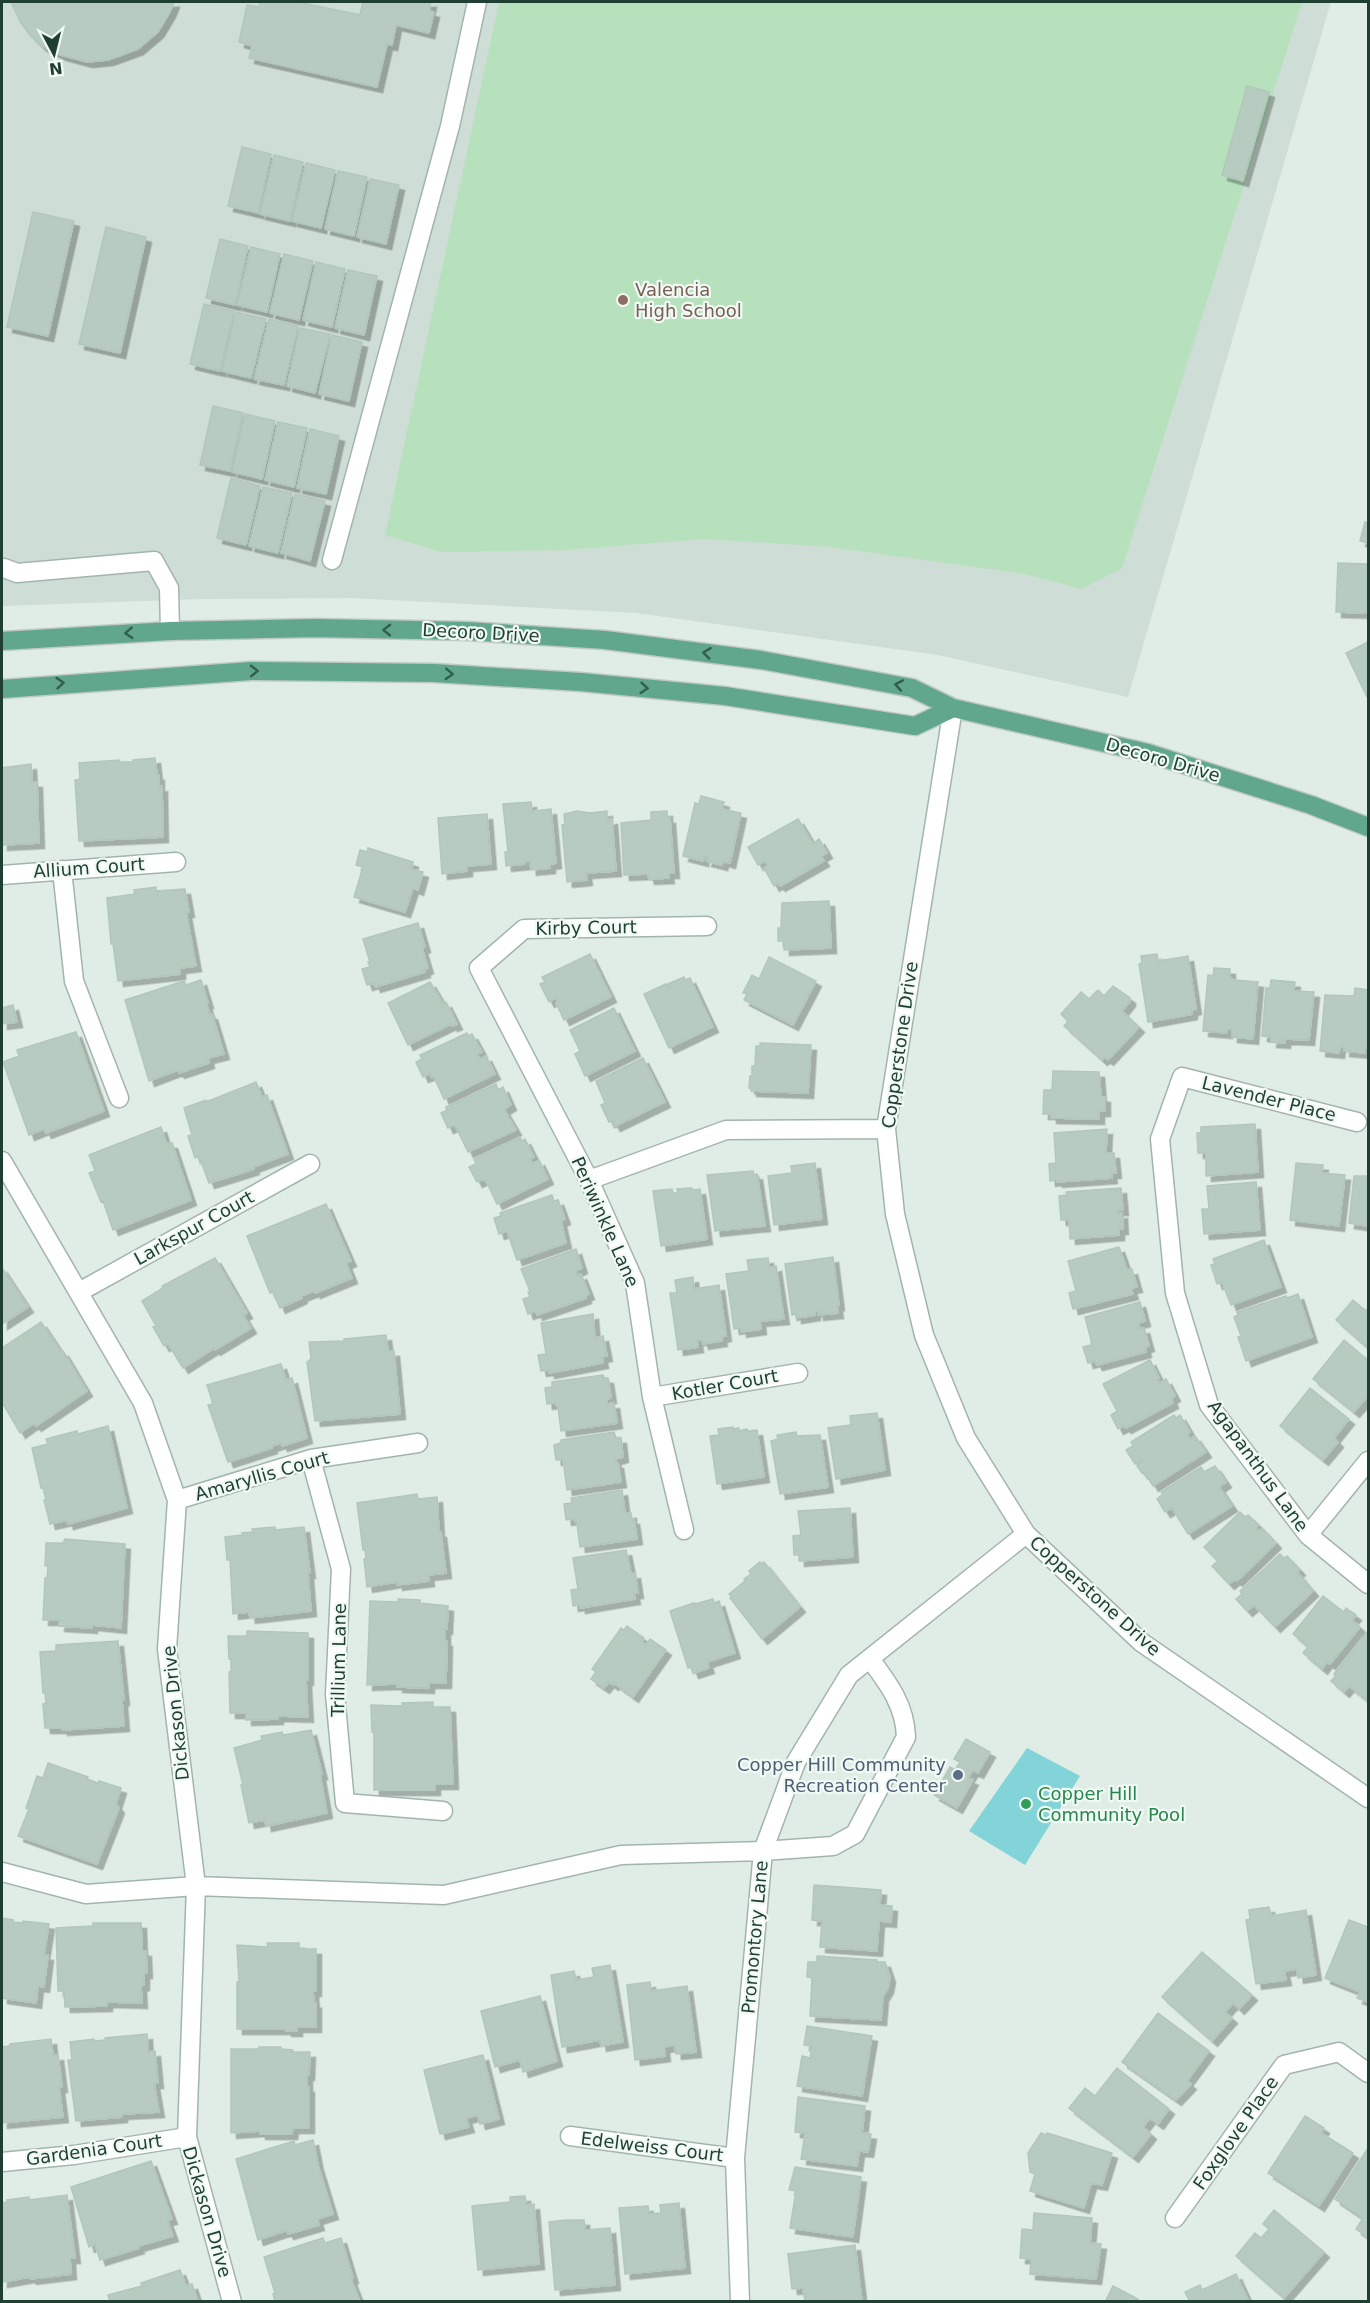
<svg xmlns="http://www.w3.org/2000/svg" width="1370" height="2303" font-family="'DejaVu Sans',sans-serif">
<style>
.built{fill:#ceddd5}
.green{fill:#b7e0bd}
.water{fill:#82d4d8}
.building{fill:#b8cbc1;stroke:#b2c7bc;stroke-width:1.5;filter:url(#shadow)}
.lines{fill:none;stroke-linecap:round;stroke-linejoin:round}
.minor-casing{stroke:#a2b5ad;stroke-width:21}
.major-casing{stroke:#c0c9c6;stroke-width:21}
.minor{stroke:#fff;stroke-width:18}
.major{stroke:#60a78d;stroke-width:18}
.oneway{stroke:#325e4e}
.education-dot{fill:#8d6e63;stroke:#f1f9f4;stroke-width:2}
.service-dot{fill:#5c6f8a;stroke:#f1f9f4;stroke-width:2}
.leisure-dot{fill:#2e9e5b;stroke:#f1f9f4;stroke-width:2}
.labels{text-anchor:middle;stroke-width:4.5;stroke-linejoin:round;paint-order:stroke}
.education-label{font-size:18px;fill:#785e54;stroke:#f1f9f4;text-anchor:start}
.street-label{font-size:18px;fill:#1f3f33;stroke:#f1f9f4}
.service-label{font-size:18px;fill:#4e5e75;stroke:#f1f9f4;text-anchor:end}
.leisure-label{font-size:18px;fill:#27864d;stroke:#f1f9f4;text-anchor:start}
</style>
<defs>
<filter id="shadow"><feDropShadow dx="5.5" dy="5.5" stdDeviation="0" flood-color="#0004"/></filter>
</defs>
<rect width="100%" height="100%" fill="#e0ede6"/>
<path class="built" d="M2,2H1331L1128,697L938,655L637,613L351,598L202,599L2,606Z"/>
<path class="green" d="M499,2H1302L1122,568L1082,589L1025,574L831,547L705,539L564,550L442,552L385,535Z"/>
<path class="water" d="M1027,1748L1080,1776L1025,1865L969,1831Z"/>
<path class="building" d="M11,2H174L170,12L158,32L138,49L108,60L87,62L61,55L42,46L30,35L21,23Z
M260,2H298L360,15L363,2H431L429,11L434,12L429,33L396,25L392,45L387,44L377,87L249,58L252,46L239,42L247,5L259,7Z
M1247,86L1269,92L1243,181L1222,175Z
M242,147L271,154L258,213L228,206Z
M274,155L303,162L290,221L260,214Z
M306,163L335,170L321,228L292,221Z
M338,171L367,177L354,236L325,229Z
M370,179L399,185L386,244L357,237Z
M33,212L74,221L48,336L7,327Z
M106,227L146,237L120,353L79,344Z
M220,239L248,246L235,305L206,298Z
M251,247L280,254L267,312L237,305Z
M284,254L313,261L299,320L270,313Z
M316,262L345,269L332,327L303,320Z
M348,270L377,276L364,335L335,328Z
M204,304L234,311L220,371L190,364Z
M236,312L266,319L251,378L222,371Z
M269,319L298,326L284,385L254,379Z
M300,328L330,334L315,393L287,386Z
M332,335L362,342L349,401L319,394Z
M213,406L243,413L230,471L200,465Z
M245,414L275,421L262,479L232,472Z
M278,422L307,428L294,487L265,480Z
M310,429L339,436L326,494L297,488Z
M231,478L260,486L246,545L217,538Z
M263,487L292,493L278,553L249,546Z
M295,494L325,501L310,561L281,553Z
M1365,522L1368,523V543L1360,541Z
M1338,563L1368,564V613L1336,612Z
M1368,642V697H1367L1346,653Z
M155,758L157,775H159V787L162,786L163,837L79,841L75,780L80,779L79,763L119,760V762H133V760Z
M31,764L32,782H37L39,843L2,845V768Z
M701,796L724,802L722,809L741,813L730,863L723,861L722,865L706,861L708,857L704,856L703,861L683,856L695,803L699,804Z
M531,802L532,811L551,809L556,863L550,864V868L531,870L530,861L524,862L525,864L506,866L505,852H508L503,804Z
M577,811L590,813L607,811V820L612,819L616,871L586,873L587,880L567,882L562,825H565L564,814Z
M667,811V818H670L674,873H668L669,878L649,879L648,874L624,875L621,823L651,820V812Z
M487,814L491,864L467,866V871L442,874L438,818Z
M798,819L813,844L819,839L827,853L821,856L824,861L780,886L778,883L774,886L764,868L768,866L765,861L758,865L748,847Z
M368,848L413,862L411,869L423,872L418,890L413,888L405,912L354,897L363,867L356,865L360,850L367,852Z
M156,887V891L185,889L189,912H186L196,966L180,968V974L118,981L113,944H111L107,898L135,894L134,890Z
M829,901L831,948L784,950V941H778V928H781L782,903Z
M418,923L425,947L422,948L428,968L424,970L425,972L375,987L374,983L367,985L362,969L370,967L368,962H370L363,939Z
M590,954L611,997L564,1020L556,1003L558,1002L556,998L549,1002L540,984L545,982L542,977Z
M1157,954L1158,961L1188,956L1196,1009L1192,1010V1014L1148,1022L1139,964L1142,963L1141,956Z
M769,957L816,981L793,1025L744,1000L747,994L743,993L752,975L759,979Z
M1214,968L1230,969V978L1234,980L1258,982L1253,1039L1232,1037V1029H1227V1033L1203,1031L1208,975L1213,976Z
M684,977L685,980L690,978L713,1027L669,1048L644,994L666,984L670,989L668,984Z
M201,980L208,1003H206L210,1015L212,1014L224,1054L208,1058L209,1063L179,1073L178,1070L149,1081L125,1000L184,981L186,985Z
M1271,980L1295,982L1294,991L1314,992L1309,1040L1285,1039V1043L1271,1042L1272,1037L1262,1036L1266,988H1270Z
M430,982L443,1004L446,1002L457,1024L452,1026L451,1024L408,1045L388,1003Z
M1113,986L1130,998V1001L1122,1011L1139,1027L1108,1060L1105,1057L1102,1060L1064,1026L1068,1021L1061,1014L1081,992L1089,999L1098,990L1104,996Z
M1355,988L1368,990V1049H1365V1053L1344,1051L1345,1047L1340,1046L1339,1053L1320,1051L1325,995L1354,996Z
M13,1005L17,1022L2,1024V1008Z
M614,1008L635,1051L585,1076L575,1054L580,1051L570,1030Z
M76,1032L104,1111L46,1133L44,1129L29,1135L3,1062L19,1056L17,1050Z
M467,1033L468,1036L472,1034L482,1052L477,1054L480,1059L486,1056L495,1074L444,1099L434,1077L432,1078L430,1074L423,1077L416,1062L422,1059L420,1055Z
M760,1043L811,1045L808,1093L751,1091V1088H749L750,1076H752V1066H755L756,1046H760Z
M643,1058L665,1102L615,1126L612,1121L609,1122L601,1105L605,1103L596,1081Z
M1053,1071L1099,1072L1101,1097H1105V1111H1099V1119L1051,1118V1114H1043L1044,1090H1052Z
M256,1082L262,1097L267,1095L288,1154L253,1167L254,1169L209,1183L199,1156L195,1158L188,1136L192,1135L184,1108L206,1100V1102Z
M496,1084L498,1090L503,1087L511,1105L504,1109L516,1130L468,1152L455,1125L448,1128L441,1113L447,1110L446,1107Z
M1255,1124L1258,1172L1206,1176V1153H1198L1197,1133H1201V1127Z
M161,1127L166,1143H172L191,1200L113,1230L103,1201L101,1202L89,1173L95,1171L89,1155Z
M1107,1129L1106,1153H1114L1116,1173H1111L1112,1178L1057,1182V1180L1050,1181L1049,1164L1056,1163L1054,1133Z
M520,1137L522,1141L525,1139L534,1157L530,1159L533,1164L539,1160L548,1179L497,1204L487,1183L483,1179L477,1182L469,1167L476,1164L474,1159Z
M815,1163L822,1219L774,1225L768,1176L792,1173L791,1166Z
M1296,1163L1323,1165L1322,1173L1345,1175L1339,1226L1290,1220Z
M753,1171L754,1175L757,1174L765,1226L715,1231L707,1175Z
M1354,1176H1368V1226L1349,1223Z
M1256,1182L1260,1230L1204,1234L1202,1209H1209L1207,1186Z
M692,1188L693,1190L700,1189L707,1239L661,1246L653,1191L672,1189L673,1193H678L677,1189Z
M1121,1188L1123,1210H1117L1118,1214L1122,1213L1123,1229H1119V1235L1070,1239L1069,1220H1061L1059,1196L1067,1195L1066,1192Z
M552,1195L554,1201L558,1200L565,1219L561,1221L566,1243L517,1260L507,1231L499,1234L494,1218L501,1216L500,1213Z
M326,1204L351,1261L346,1263L352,1278L315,1293L314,1291L301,1296L302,1298L280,1308L273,1292L270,1293L247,1236Z
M1264,1240L1281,1287L1231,1305L1222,1282L1217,1284L1211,1265L1215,1264L1213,1259Z
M1119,1247L1127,1270L1132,1269L1137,1287L1131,1288L1133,1294L1073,1309L1069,1293L1076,1291L1068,1261Z
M576,1249L582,1268L576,1271L577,1276L581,1274L589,1294L585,1296L586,1298L537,1315L536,1311L528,1314L523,1299L530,1297L528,1292L530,1291L521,1269Z
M833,1257L839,1305L837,1306L838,1313L818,1315V1311H815V1315L796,1318V1314L792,1315L785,1264Z
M215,1258L247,1313L243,1315L251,1328L215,1350L214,1348L183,1368L168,1344L164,1346L153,1327L156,1326L142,1301L163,1288L162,1286Z
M768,1258L769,1268L776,1266L784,1319L760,1321L761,1329L741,1332V1328L734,1329L726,1274L749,1271L747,1260Z
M2,1268L28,1307L2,1324Z
M693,1277L694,1289L719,1285L726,1336L721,1337L722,1341L703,1344L702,1340H697L698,1347L678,1350L670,1293H677L675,1280Z
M1298,1294L1312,1337L1246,1361L1238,1337L1241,1336L1234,1317L1238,1315L1237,1312L1286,1296L1287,1298Z
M1353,1300L1366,1311L1368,1308V1348L1336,1320Z
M1140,1302L1145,1321L1138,1323L1140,1329L1144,1328L1149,1346L1145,1347L1146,1352L1097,1365L1095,1361L1088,1363L1083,1347L1091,1345V1340L1085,1317Z
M593,1314L595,1338L603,1336L607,1356L602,1357L603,1363L549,1373V1370L541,1371L538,1355L546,1354L541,1323Z
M41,1322L61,1352L63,1351L87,1391L36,1426L34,1423L20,1433L2,1402V1348Z
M386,1335L388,1351H394L400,1414L315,1421L307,1362L311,1359L309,1342L344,1341V1339Z
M1344,1340L1368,1360V1396L1354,1412L1313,1379Z
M1150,1360L1159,1378L1157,1379L1159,1383L1166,1379L1175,1396L1171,1398L1173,1403L1126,1428L1124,1426L1118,1429L1111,1415L1117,1411L1103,1384Z
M281,1364L286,1380L292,1378L307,1438L282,1446L281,1443L271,1446L272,1448L228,1462L208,1405L213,1404L207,1385Z
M603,1375L604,1378H608L611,1398L607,1399V1404L614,1403L617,1423L561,1431L558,1407L555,1403L547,1404L545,1388L552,1387V1382Z
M1310,1388L1349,1419L1334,1438L1338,1442L1323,1460L1280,1426Z
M877,1413L885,1470L836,1479L828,1428L851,1425L850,1416Z
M1174,1415L1176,1418L1180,1415L1190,1432L1187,1435L1190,1439L1195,1436L1206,1452L1153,1486L1144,1472L1142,1473L1137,1466L1143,1461L1142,1459L1135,1464L1126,1450L1133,1446L1131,1442Z
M108,1426L127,1508L68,1524L67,1520L50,1524L44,1500H46L43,1487L41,1488L32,1448L48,1444L46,1439L77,1431L78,1434Z
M733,1427V1429L739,1428V1431L747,1429V1431L757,1430L764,1477L717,1484L710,1436L719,1435L718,1429Z
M614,1432L616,1438H621L623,1457L615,1459L616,1463H618L621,1482L567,1490L563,1459L556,1460L554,1445L561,1443V1440Z
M796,1432L797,1436L820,1435L828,1487L780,1494L771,1441L778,1439L777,1435Z
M1215,1466L1226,1482L1219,1487L1232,1506L1188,1534L1172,1508L1165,1512L1157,1499L1163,1494L1161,1492L1201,1467L1204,1472Z
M622,1490L625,1513H631V1519H634L637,1539L580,1547L577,1524L574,1519L566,1520L564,1504L572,1503L571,1498Z
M417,1494L418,1499L437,1497L439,1532H441L446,1573L428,1575L429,1581L397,1585V1582L367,1587L364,1559H366L365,1550H363L357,1503Z
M850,1508L853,1557L799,1561V1555H794L793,1536L801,1535L798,1511Z
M1240,1512L1245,1517L1248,1515L1259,1525L1256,1528L1259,1531L1262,1528L1276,1543L1237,1581L1235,1579L1229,1584L1212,1566L1218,1561L1204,1547Z
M275,1527V1530L304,1527L310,1573H308L311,1611L250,1618L249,1612L233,1614L230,1560H227L225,1537L242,1535V1533L253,1532L252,1529Z
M65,1539L125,1544L121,1628L92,1625V1628L59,1626L60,1620H43L45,1578H47L48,1566H45L46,1543H63Z
M626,1550L631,1574L635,1573L638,1593H634L635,1599L580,1608V1605L573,1606L571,1590L578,1589L573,1558Z
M1280,1554L1284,1558L1287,1556L1300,1570L1297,1572L1313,1591L1275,1627L1254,1605L1247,1611L1236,1599L1242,1594L1240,1591Z
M760,1562L761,1564L764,1562L800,1607L762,1639L730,1598L732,1597L729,1594L745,1581L744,1579L751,1574L749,1571Z
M1323,1596L1344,1612L1346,1608L1356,1615L1352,1620L1360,1627L1330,1664L1327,1662L1322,1669L1303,1653L1308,1647L1293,1634Z
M398,1599L420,1600V1603L448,1606L447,1629H445V1641H447L446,1683H429V1688L397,1687V1684L367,1685L370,1601L398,1602Z
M713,1599L714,1603L719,1601L735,1653L707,1662L709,1668L693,1673L691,1667L688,1668L670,1611L694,1603L697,1609L695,1604Z
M627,1626L644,1638L642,1642L646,1645L650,1639L666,1650L633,1697L614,1683L613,1685L609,1682L604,1688L591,1679L596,1672L592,1669L621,1628L624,1630Z
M247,1631L308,1633V1680H306L308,1717L278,1716V1719L246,1720V1713H230L229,1672H231V1659H229L228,1636H247Z
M1368,1631V1701L1349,1686L1344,1692L1331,1681L1336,1676L1334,1674Z
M118,1641L124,1700H122L124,1726L62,1730V1728H45L43,1704L46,1703L45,1693H43L40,1652L56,1651V1645Z
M433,1702V1707H450L453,1784H435V1790H374V1733L372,1732L371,1705L402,1706V1703Z
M311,1730L322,1774L320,1775L327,1813L266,1826L265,1820L249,1823L241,1785H243L234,1748L262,1740L261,1736L282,1732L283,1735Z
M966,1739L990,1752L978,1773L973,1770L968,1778L973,1780L957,1808L934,1795L950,1767L955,1770L960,1762L954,1759Z
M48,1763L88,1777L87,1779L98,1783L99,1781L121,1788L116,1804L119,1808L97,1864L18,1836L29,1809L26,1808L37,1776L43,1778Z
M814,1885L881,1890L880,1905L892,1906L891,1922L879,1921L877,1951L820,1947L822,1921L812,1920Z
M1269,1907L1271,1916L1306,1910L1316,1975L1298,1978L1297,1969L1284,1971L1286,1980L1256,1984L1246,1920L1250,1919L1249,1910Z
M2,1918L13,1920V1922L23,1923V1921L49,1924L44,1955H48L44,1987L38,1986L36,2003L2,1998Z
M1349,1920L1368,1927V2002L1357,1998L1360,1992L1325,1978Z
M93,1923H141L142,1951H146L147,1973H144V1985L141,1986L142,2003L107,2002V2006L65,2007L64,1991H58L56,1928L93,1926Z
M267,1943H299V1949H316V1991H313L314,2003H316V2027H297V2031H286V2029H237V1982H239L237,1945L268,1947Z
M1202,1952L1252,1995L1239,2009L1233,2003L1225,2012L1232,2018L1212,2041L1162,1997Z
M817,1956L877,1960V1962H885L890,1977L888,1988L883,1996L881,2020L810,2016L812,1978L807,1977L808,1962H817Z
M610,1965L623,2042L601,2046L600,2040L562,2047L551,1975L574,1971L576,1980L594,1977L592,1968Z
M650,1982L651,1991L687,1986L696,2052L676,2054L675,2045L664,2047L665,2056L635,2060L627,1985Z
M540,1996L557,2061L523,2072L520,2060L495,2067L481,2011Z
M1158,2013L1209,2051L1187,2081L1191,2084L1176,2100L1122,2062Z
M807,2026L872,2036L862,2096L797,2086L802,2056L810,2058L812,2046L804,2045Z
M147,2034L148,2052L155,2051L158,2083H154L159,2112L122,2114V2117L76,2121L68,2060H72L70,2042L94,2039V2041L106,2040L105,2038Z
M51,2039L53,2056L58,2055L62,2087H59L63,2117L2,2123V2047L10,2046V2044Z
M259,2047H281V2049L293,2050L292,2052H310L309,2075H307V2087H309V2128H293L292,2134H260V2131L231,2133V2049H259Z
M483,2055L499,2119L480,2124L478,2115L466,2118L469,2127L440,2134L424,2070Z
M1117,2068L1169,2109L1158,2124L1150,2118L1143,2127L1151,2134L1133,2157L1069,2108L1085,2088L1095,2096Z
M798,2097L865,2106L862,2133L871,2134L868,2152L859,2151L857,2166L801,2159L805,2133L795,2132Z
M1305,2116L1324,2128L1321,2133L1353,2153L1319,2206L1268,2173Z
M1041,2133L1046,2135L1047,2133L1112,2153L1102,2185L1091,2183L1084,2208L1030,2191L1035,2174L1030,2172L1028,2153Z
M313,2140L318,2165L333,2214L317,2219L319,2225L288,2234L287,2230L258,2240L236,2159L294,2141L295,2145Z
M1368,2148V2237L1356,2229L1363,2218L1335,2199Z
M151,2161L172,2219L167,2220L173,2236L138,2246L139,2248L100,2260L95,2244L89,2247L71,2187Z
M795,2167L861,2177L853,2237L790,2228L796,2191L789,2190Z
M67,2195L75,2258H70L71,2274L31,2279L30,2277L2,2282V2203L7,2202V2200L29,2197V2200Z
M525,2196L526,2205L534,2204L539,2264L478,2270L472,2206L510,2202V2197Z
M679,2203L685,2268L625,2274L619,2208L648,2206L649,2214L661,2213L660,2205Z
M1274,2210L1324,2252L1284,2298L1236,2256L1255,2233L1261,2238L1269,2229L1263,2224Z
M1034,2213L1092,2218L1090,2243L1101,2244L1096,2279L1030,2274L1031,2259L1020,2258L1022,2229L1033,2230Z
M567,2220H584L585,2230L610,2228L615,2285L555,2290L549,2222Z
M323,2238L325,2243L341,2238L353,2278L351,2279L360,2302H275L273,2294L275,2293L264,2257Z
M855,2245L862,2302H805L803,2288L792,2289L788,2254Z
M180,2270L186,2286L192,2284L198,2302H110L108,2295L142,2286L141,2283Z
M1236,2274L1249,2302H1185L1189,2300L1185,2292L1200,2285L1202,2290Z
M1113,2286L1138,2299L1137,2302H1105Z"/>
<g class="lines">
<defs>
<path id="minor" d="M332,560L450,126L477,2
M4,568L17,573L154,561L169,588L170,631
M953,708L886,1129L895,1214L924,1335L966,1438L1026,1534L1141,1642L1368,1798
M62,870L74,981L119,1098
M2,875L176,862
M1357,1122L1182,1077L1160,1139L1175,1293L1209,1405L1308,1535L1368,1584
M2,1161L143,1403L177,1500L167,1649L196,1886L187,2137L232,2302
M589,1180L726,1130L886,1129
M79,1292L310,1164
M652,1397L798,1373
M311,1459L341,1569L335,1694L345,1803L443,1811
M177,1500L311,1459L418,1443
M684,1530L652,1397L635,1283L589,1180L479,968L524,929L707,926
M1308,1535L1368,1461
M2,1872L86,1894L196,1886L444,1895L621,1855L763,1851L833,1846L855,1834L906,1737C905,1705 888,1683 870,1659
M570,2136L735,2158
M2,2162L74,2155L187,2137
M1175,2218L1284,2065L1339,2052L1368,2073
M740,2302L735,2158L763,1851L796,1762L849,1675L1026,1534"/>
<path id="major" d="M2,641L170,631L315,628L467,631L605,640L761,660L912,688L953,708L1148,753L1311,805L1368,827
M2,689L251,671L434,673L581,682L725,696L915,726L953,708"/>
</defs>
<use href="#minor" class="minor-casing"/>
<use href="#major" class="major-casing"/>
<use href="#minor" class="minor"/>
<use href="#major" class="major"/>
</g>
<defs><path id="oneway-chevron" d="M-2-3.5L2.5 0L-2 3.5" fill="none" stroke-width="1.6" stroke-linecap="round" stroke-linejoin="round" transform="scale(1.5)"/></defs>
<g class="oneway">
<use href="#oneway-chevron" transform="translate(387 630) rotate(-179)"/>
<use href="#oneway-chevron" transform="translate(129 633) rotate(177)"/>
<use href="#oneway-chevron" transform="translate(707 653) rotate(-173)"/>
<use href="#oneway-chevron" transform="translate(254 671) rotate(-1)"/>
<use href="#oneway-chevron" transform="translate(449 674) rotate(3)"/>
<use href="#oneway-chevron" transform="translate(60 683) rotate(-5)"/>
<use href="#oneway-chevron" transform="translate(899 685) rotate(-170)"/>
<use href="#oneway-chevron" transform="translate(644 688) rotate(5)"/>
</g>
<circle class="education-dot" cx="623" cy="300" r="6"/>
<circle class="service-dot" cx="958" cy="1775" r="6"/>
<circle class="leisure-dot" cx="1026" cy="1804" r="6"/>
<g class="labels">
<g class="education-label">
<text x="635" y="296">Valencia<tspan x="635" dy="21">High School</tspan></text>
</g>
<g class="street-label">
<text transform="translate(481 633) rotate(3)" y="6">Decoro Drive</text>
<text transform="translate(1163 760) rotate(16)" y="6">Decoro Drive</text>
<text transform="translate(89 868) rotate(-4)" y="6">Allium Court</text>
<text transform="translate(586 928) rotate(-1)" y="6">Kirby Court</text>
<text transform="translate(900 1045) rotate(-82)" y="6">Copperstone Drive</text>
<text transform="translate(1269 1099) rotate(14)" y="6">Lavender Place</text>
<text transform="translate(605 1222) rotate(66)" y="6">Periwinkle Lane</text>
<text transform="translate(194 1228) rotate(-29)" y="6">Larkspur Court</text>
<text transform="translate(725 1385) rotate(-10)" y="6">Kotler Court</text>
<text transform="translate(1258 1466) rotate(54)" y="6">Agapanthus Lane</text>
<text transform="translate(262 1476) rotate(-16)" y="6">Amaryllis Court</text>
<text transform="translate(1095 1596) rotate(42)" y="6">Copperstone Drive</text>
<text transform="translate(339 1660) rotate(-89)" y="6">Trillium Lane</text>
<text transform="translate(176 1713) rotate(-96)" y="6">Dickason Drive</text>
<text transform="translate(755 1937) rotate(-85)" y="6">Promontory Lane</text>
<text transform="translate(1236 2133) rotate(-55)" y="6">Foxglove Place</text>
<text transform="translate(652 2147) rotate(7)" y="6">Edelweiss Court</text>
<text transform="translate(94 2150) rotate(-8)" y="6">Gardenia Court</text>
<text transform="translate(207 2212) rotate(74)" y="6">Dickason Drive</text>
</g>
<g class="service-label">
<text x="946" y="1771">Copper Hill Community<tspan x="946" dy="21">Recreation Center</tspan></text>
</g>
<g class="leisure-label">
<text x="1038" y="1800">Copper Hill<tspan x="1038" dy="21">Community Pool</tspan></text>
</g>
</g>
<rect width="1370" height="2303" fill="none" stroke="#1f3f33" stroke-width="6"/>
<g transform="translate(54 54) rotate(173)" stroke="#f1f9f4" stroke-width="4.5" paint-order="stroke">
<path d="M0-4.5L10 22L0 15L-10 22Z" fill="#1f3f33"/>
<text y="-9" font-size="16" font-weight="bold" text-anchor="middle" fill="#1f3f33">N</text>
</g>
</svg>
